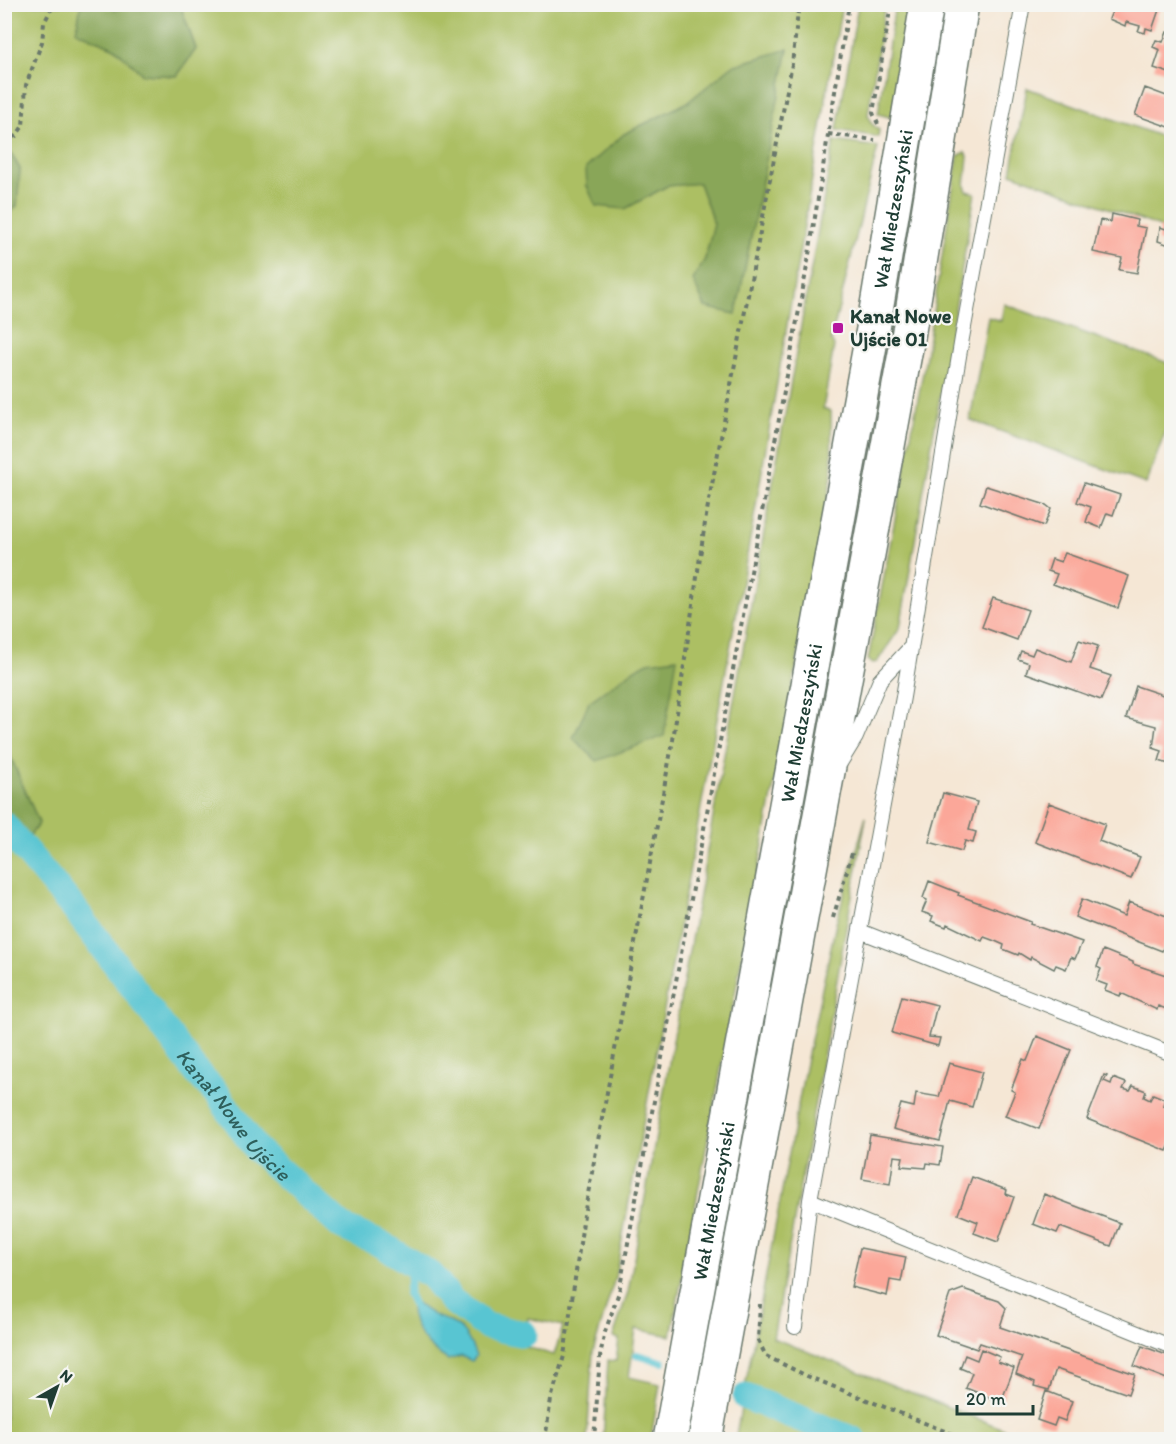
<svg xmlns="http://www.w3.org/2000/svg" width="1176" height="1444" font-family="Itim,sans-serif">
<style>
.green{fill:#acbf63;stroke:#667e4c;stroke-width:1.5;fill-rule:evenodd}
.forest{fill:#89a659;stroke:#547246;stroke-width:1.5}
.water{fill:#59c5d2;stroke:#3c8183;stroke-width:1.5}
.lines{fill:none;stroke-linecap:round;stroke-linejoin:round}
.stream{stroke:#59c5d2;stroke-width:8}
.canal{stroke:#59c5d2;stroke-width:27}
.building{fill:#fba799}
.service-casing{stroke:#6a786c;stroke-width:16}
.secondary-casing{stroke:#6a786c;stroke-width:36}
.path{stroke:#6a786c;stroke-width:4;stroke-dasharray:4.5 4.5;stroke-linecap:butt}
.service{stroke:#fff;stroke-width:14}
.secondary{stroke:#fff;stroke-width:33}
.poi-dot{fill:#b5179e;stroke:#f6f6f2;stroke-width:2}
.labels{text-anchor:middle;stroke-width:4.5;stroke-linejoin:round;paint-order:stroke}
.street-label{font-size:20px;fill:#1f3d34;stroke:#f6f6f2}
.poi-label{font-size:20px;font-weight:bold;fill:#1f3d34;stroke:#f6f6f2;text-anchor:start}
.water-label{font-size:21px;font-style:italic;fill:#2e5f5c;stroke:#f6f6f2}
</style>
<rect width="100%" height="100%" fill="#f6f6f2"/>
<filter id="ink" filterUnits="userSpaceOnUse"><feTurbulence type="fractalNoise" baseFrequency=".0167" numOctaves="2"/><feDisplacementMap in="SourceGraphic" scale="12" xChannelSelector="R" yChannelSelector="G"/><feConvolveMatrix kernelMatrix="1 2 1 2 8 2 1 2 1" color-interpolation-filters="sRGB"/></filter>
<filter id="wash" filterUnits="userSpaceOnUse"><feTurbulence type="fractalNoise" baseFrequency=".008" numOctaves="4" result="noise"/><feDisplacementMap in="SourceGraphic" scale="24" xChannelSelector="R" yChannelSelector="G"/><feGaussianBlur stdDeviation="1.35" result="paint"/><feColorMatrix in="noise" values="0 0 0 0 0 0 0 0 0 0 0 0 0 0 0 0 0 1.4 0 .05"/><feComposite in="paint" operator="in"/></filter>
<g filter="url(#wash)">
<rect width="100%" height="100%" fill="#f5e7d5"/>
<path class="green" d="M5,5H81L77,31L115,48L142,74L177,76L196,49L180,5H842L754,517L615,1278L593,1352L587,1439H5V842L26,841L39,823L5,744L4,217L17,206L20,169L7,147L5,134ZM763,178L693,281L705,259L714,224L699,183L667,186L625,209L587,186ZM528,1318L563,1326L554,1355L523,1346Z
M858,5H885L868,115L871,123L879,130L878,137L837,130Z
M895,5H909L893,118L878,114Z
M1027,88L1171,140V231L1011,173Z
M834,141L878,147L831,340L834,346L823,409L831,411L832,475L671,1336L636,1329L629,1377L660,1384L651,1439L603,1440L608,1360L616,1361L619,1339L613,1337L628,1292Z
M965,152L968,156L965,186L967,191L975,193L900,628L877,662L872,663L868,660L925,362L958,156Z
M1004,304L1171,364V432L1166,430L1146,484L970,420L988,317L1001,321Z
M866,817L773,1338L1029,1439L738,1440L736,1435L805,1068L837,919Z"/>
<path class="forest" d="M81,5H109L115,10L128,5H180L196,49L177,76L142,74L115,48L76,31Z
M788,49L736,314L705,307L693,280L705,259L714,224L699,183L667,186L625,209L596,206L587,186L586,168L624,134L688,102L732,66Z
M5,134L7,147L20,169L17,206L5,217Z
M677,658L664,736L597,761L573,738L589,702L635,669L648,662Z
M5,744L39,823L26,841L5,842Z"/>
<path class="water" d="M417,1303C444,1329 459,1310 476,1356L472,1361L461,1356L448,1360C430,1349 411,1329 411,1308Z"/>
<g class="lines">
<path class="stream" d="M413,1264L408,1293L414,1306
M637,1355L662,1362"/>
<g class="canal">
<path id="s1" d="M4,825L76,911L197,1073L218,1095L256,1149L342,1227L383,1245L432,1276L451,1300L486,1326L524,1334"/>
<path d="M746,1397L854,1440"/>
</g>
</g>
<g id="blocks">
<path class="building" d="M1115,4H1161L1152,30L1146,28L1145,33L1138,31L1140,26L1126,22L1125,26L1109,19Z
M1167,32L1172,34V74L1154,68L1160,50L1153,47L1156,40L1163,42Z
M1145,88L1172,98V128L1135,115Z
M1112,214L1137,220L1136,226L1146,228L1137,273L1119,270L1122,258L1093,252L1100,220L1111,222Z
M1160,227L1172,231V246L1158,241Z
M1084,483L1120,495L1113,515L1107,513L1101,528L1086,522L1091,507L1077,502Z
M986,486L1046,505L1051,509L1044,526L980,503Z
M1065,553L1129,576L1118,608L1053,584L1057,574L1048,571L1052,559L1061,562Z
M993,598L1028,610L1017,640L982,627Z
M1079,640L1098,646L1090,669L1111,676L1101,700L1026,673L1029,663L1018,659L1021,651L1032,655L1035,648L1071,662Z
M1136,686L1172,698V765L1159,761L1162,751L1153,748L1156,726L1126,718Z
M943,793L977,802L969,830L976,832L973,843L965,841L962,851L929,842Z
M1049,803L1105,824L1099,841L1140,857L1131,879L1035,842Z
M929,881L959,893L958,895L1031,922L1030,924L1082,942L1075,959L1071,957L1066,969L1056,965L1054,969L1031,957L1030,960L1019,953L1018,955L1003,949L1004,945L995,941L984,937L982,941L947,924L946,927L931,921L933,916L922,912L927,900L923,898Z
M1082,899L1124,916L1129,902L1172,918V926L1162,951L1075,917Z
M1103,950L1133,962V964L1172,977V1011L1158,1006L1157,1010L1121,993L1120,996L1105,990L1107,985L1096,981L1101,969L1097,967Z
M902,996L937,1005L929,1037L940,1038L938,1046L892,1033Z
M1037,1036L1071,1050L1039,1129L1005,1116L1015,1092L1011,1090L1023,1059L1027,1061Z
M949,1063L982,1072L972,1107L950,1101L940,1141L893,1129L901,1104L914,1107L916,1093L939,1097Z
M1104,1075L1107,1076L1104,1081L1111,1084L1113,1078L1126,1083L1123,1089L1130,1091L1133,1086L1146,1091L1144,1097L1150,1100L1153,1094L1165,1099L1163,1105L1170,1107L1172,1103V1140L1167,1151L1087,1119Z
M870,1135L943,1147L940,1165L927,1163L926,1168L901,1166L903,1157L894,1156L890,1184L862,1179Z
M972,1177L1007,1190L1006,1194L1014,1197L998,1242L974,1233L978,1222L958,1214Z
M1044,1194L1120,1223L1111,1246L1060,1227L1057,1233L1033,1224Z
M860,1248L906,1257L901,1282L890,1280L887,1296L851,1287Z
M963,1289L999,1301L1006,1308L1000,1327L1135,1374L1128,1394L1056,1369L1049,1390L1034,1386L1035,1382L1016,1374L1022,1357L980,1343L977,1349L936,1335L950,1294Z
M1142,1346L1172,1357L1169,1380L1134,1366Z
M981,1349L1000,1357L998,1362L1014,1368L1001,1402L966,1388L972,1373L960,1368L965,1355L977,1360Z
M1046,1391L1072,1401L1065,1421L1057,1418L1054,1426L1037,1420Z"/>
</g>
</g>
<g filter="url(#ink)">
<use href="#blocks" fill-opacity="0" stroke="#6a786c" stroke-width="1.5"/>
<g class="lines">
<defs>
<path id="service" d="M840,763L856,737L880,680L909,649
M860,931L1172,1054
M810,1200L1172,1347
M795,1327L810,1200L903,697L962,338L1023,4"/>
<g id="secondary">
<path id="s2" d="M670,1440L873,329L927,4"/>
<path d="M705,1440L908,337L962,4"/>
</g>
</defs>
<use href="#service" class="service-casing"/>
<use href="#secondary" class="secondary-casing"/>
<path class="path" d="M878,124L873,113L891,4
M828,134L875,140
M4,139L16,136L23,126L26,85L42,42L44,23L54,4
M833,918L853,850
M760,1304L758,1340L766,1356L807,1376L967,1440
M545,1440L551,1399L564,1356L584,1215L673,740L706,516L792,64L799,4
M594,1440L600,1357L604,1335L619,1292L808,261L849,4"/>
<use href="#service" class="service"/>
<use href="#secondary" class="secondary"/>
</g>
</g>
<rect class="poi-dot" x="832" y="322" width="12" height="12" rx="3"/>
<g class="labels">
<g class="street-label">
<text dy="7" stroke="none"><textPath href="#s2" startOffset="1251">Wał Miedzeszyński</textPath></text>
<text dy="7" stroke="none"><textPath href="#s2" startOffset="729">Wał Miedzeszyński</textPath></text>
<text dy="7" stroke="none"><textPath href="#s2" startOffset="243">Wał Miedzeszyński</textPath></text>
</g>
<g class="poi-label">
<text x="850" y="323">Kanał Nowe<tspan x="850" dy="23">Ujście 01</tspan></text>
</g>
<g class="water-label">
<text dy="7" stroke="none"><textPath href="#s1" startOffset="370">Kanał Nowe Ujście</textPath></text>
</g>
</g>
<rect width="1176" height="1444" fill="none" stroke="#f6f6f2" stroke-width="24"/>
<g transform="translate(57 1387) rotate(40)" stroke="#f6f6f2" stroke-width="4.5" paint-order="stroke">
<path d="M0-4.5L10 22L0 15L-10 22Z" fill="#1f3d34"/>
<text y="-9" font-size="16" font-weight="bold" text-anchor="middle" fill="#1f3d34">N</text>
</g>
<path d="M957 1405v9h76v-9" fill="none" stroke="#1f3d34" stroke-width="3"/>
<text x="966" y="1405" font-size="18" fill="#1f3d34" stroke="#f6f6f2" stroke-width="4.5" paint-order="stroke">20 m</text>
</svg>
